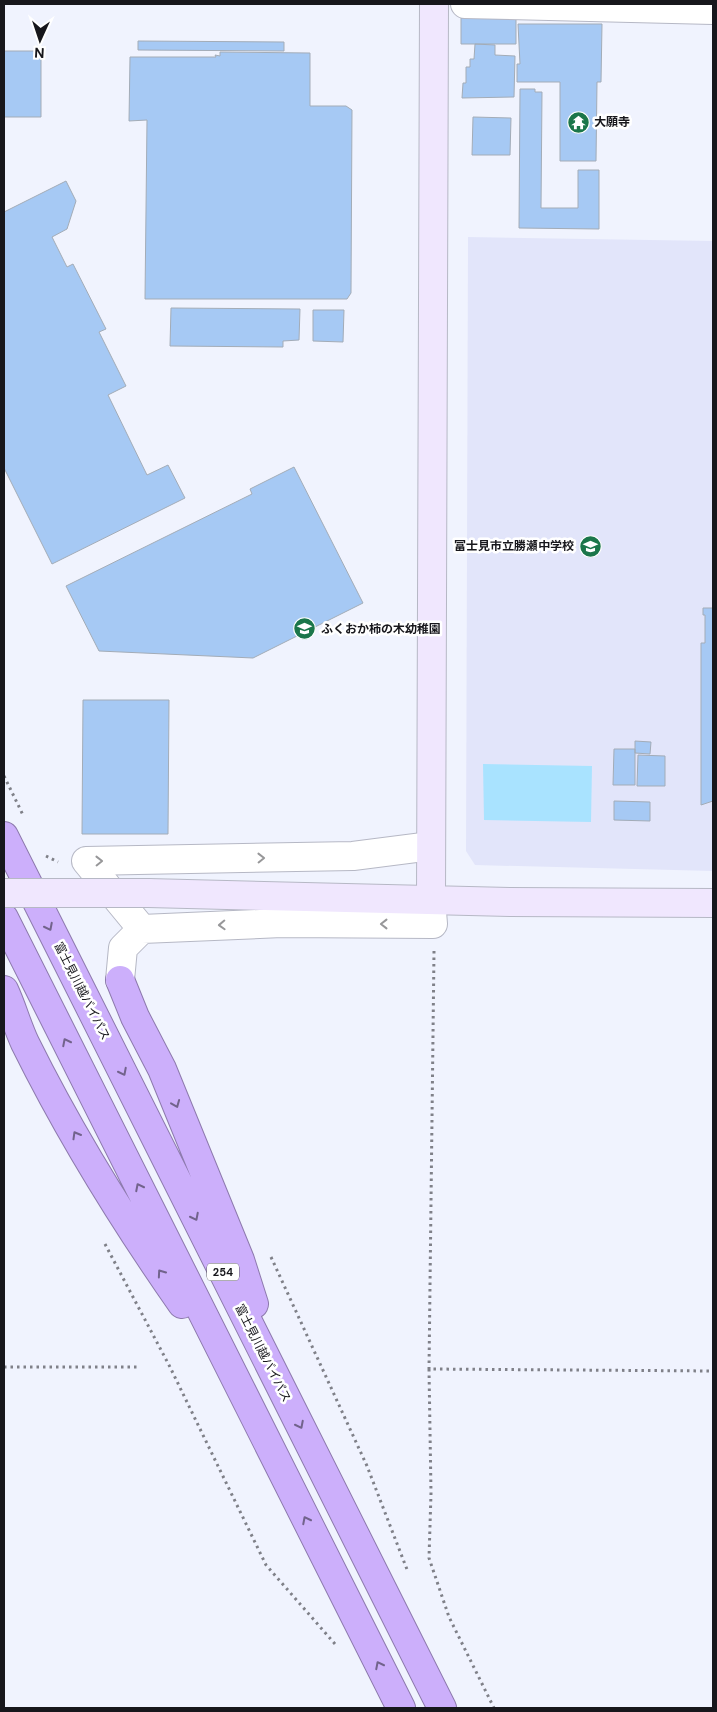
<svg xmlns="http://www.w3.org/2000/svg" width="717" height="1712" font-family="'DM Sans','Noto Sans JP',sans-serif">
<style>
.built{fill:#e2e5fa}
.water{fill:#a9e3ff}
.building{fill:#a6c9f4;stroke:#a3acb7}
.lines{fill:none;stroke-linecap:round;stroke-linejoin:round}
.street-casing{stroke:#b6b8c5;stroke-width:30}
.secondary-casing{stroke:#b6b8c5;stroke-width:30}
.highway-casing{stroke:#8d7aad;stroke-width:30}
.path{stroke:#7f8088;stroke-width:3;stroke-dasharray:2.5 4;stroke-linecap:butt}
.street{stroke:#fff;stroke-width:28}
.secondary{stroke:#f0e7fe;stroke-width:28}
.highway{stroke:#ccaffb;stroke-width:28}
.secondary-bridge-casing{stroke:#b6b8c5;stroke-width:30;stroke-linecap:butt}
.secondary-bridge{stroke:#f0e7fe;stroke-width:28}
.oneway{stroke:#979799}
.oneway2{stroke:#72638c}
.labels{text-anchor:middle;stroke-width:5;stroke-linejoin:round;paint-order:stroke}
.shield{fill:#fff;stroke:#5d5d60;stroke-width:1}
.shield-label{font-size:11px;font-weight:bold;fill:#17171c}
.poi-label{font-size:12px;font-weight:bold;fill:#17171c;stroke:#fff;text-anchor:start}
.street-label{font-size:12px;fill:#17171c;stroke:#fff}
</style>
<rect width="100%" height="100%" fill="#f0f3fe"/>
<path class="built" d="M468,237L713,241V871L475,865L466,851Z"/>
<path class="water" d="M483,764L592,766L591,822L484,820Z"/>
<path class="building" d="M461,18L516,19V44H461Z
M518,24H602L601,82H597L596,161H560V82H517V64H520Z
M138,41L284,42V51L138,50Z
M475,44L495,45V55L515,56L514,97L462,98L463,83H466V67H470V59H474Z
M4,51H41V117H4Z
M220,52L310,53V106H346L352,110L351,293L347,299H145L147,120L129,121L130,57H216L215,55L220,56Z
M520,89H535V92H542L541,208H578V170H599V229L519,228Z
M473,117L511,118L510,155H472Z
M66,181L76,201L67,229L52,237L67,267L73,264L106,329L99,332L126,386L108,395L147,475L168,465L185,498L52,564L4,468V212Z
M171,308L300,309L299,340L283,341V347L170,346Z
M313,310H344L343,342L313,341Z
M294,467L363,603L253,658L99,651L66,586L252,494L250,489Z
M703,608H713V801L701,805V643H705V615H703Z
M83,700H169L168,834H82Z
M635,741L651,742L650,754L635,753Z
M614,749H635V785H613Z
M638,755L665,756V786H637Z
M614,801L650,802V821L614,820Z"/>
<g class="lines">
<defs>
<path id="street" d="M465,4L713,10
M142,929L86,861L353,856L431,846
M120,980L123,948L142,929L282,923L433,924L431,899"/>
<path id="secondary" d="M148,893L510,902L713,903
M431,899L434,4"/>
<path id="highway" d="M4,836L442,1708
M4,918L401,1708
M120,980L135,1017L162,1069L240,1260L254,1304
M4,990C12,1007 17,1026 25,1043C70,1134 124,1221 182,1304"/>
</defs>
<use href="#street" class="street-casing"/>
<use href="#secondary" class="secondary-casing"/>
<use href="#highway" class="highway-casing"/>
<path class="path" d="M4,776L23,815
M46,856L58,862
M434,951L429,1369L713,1371
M105,1244L170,1367L266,1565L335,1644
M271,1257L367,1466L408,1572
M4,1367H139
M429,1369L431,1493L429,1558L449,1617L494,1708"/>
<use href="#street" class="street"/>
<use href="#secondary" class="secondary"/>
<use href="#highway" class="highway"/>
<defs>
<path id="secondary-bridge" d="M4,893H148"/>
</defs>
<use href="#secondary-bridge" class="secondary-bridge-casing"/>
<use href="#secondary-bridge" class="secondary-bridge"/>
</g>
<defs><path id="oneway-chevron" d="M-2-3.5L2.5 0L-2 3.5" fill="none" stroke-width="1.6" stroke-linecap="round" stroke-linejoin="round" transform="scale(1.25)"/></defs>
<g class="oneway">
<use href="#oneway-chevron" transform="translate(261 858) rotate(-1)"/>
<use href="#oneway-chevron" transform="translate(99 861) rotate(-1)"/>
<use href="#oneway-chevron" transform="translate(384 924) rotate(-180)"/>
<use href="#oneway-chevron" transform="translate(222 925) rotate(178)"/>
</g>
<g class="oneway2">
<use href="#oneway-chevron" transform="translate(49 927) rotate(63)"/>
<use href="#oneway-chevron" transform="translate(66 1042) rotate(-117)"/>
<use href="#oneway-chevron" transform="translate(123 1072) rotate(63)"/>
<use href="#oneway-chevron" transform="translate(176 1104) rotate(68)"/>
<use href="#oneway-chevron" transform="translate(76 1135) rotate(-120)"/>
<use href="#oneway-chevron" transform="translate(139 1187) rotate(-117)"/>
<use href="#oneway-chevron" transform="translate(195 1217) rotate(63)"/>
<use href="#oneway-chevron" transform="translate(161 1273) rotate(-125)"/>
<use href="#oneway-chevron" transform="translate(300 1425) rotate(63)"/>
<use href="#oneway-chevron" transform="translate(306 1520) rotate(-117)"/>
<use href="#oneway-chevron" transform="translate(379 1665) rotate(-117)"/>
</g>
<defs>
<symbol id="temple-disc" viewBox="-11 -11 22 22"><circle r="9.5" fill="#1b764a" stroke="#fff"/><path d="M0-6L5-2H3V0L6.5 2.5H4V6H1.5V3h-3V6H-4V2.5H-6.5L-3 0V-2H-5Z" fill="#fff"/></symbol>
<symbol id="school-disc" viewBox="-11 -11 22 22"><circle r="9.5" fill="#1b764a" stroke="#fff"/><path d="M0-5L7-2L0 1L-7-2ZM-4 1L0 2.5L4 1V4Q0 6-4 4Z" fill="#fff"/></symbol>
</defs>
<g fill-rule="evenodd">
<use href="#temple-disc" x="566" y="110" width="25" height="25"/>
<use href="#school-disc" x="578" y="534" width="25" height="25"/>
<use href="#school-disc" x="292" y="616" width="25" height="25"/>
</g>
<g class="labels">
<rect class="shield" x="207" y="1263.5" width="32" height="17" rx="4"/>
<g class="shield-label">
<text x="223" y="1276">254</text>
</g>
<g class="poi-label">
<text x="594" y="126">大願寺</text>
<text x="574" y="550" text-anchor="end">富士見市立勝瀬中学校</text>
<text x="321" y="633">ふくおか柿の木幼稚園</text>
</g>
<g class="street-label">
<text transform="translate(82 991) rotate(63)" y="4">富士見川越バイパス</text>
<text transform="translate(263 1353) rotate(63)" y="4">富士見川越バイパス</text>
</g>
</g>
<rect width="717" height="1712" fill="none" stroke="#17171c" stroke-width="10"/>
<g transform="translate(40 40) rotate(183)" stroke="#ffffff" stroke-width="4" paint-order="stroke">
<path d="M0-4L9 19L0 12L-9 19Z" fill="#17171c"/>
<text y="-8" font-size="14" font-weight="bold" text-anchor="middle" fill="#17171c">N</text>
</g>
</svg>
